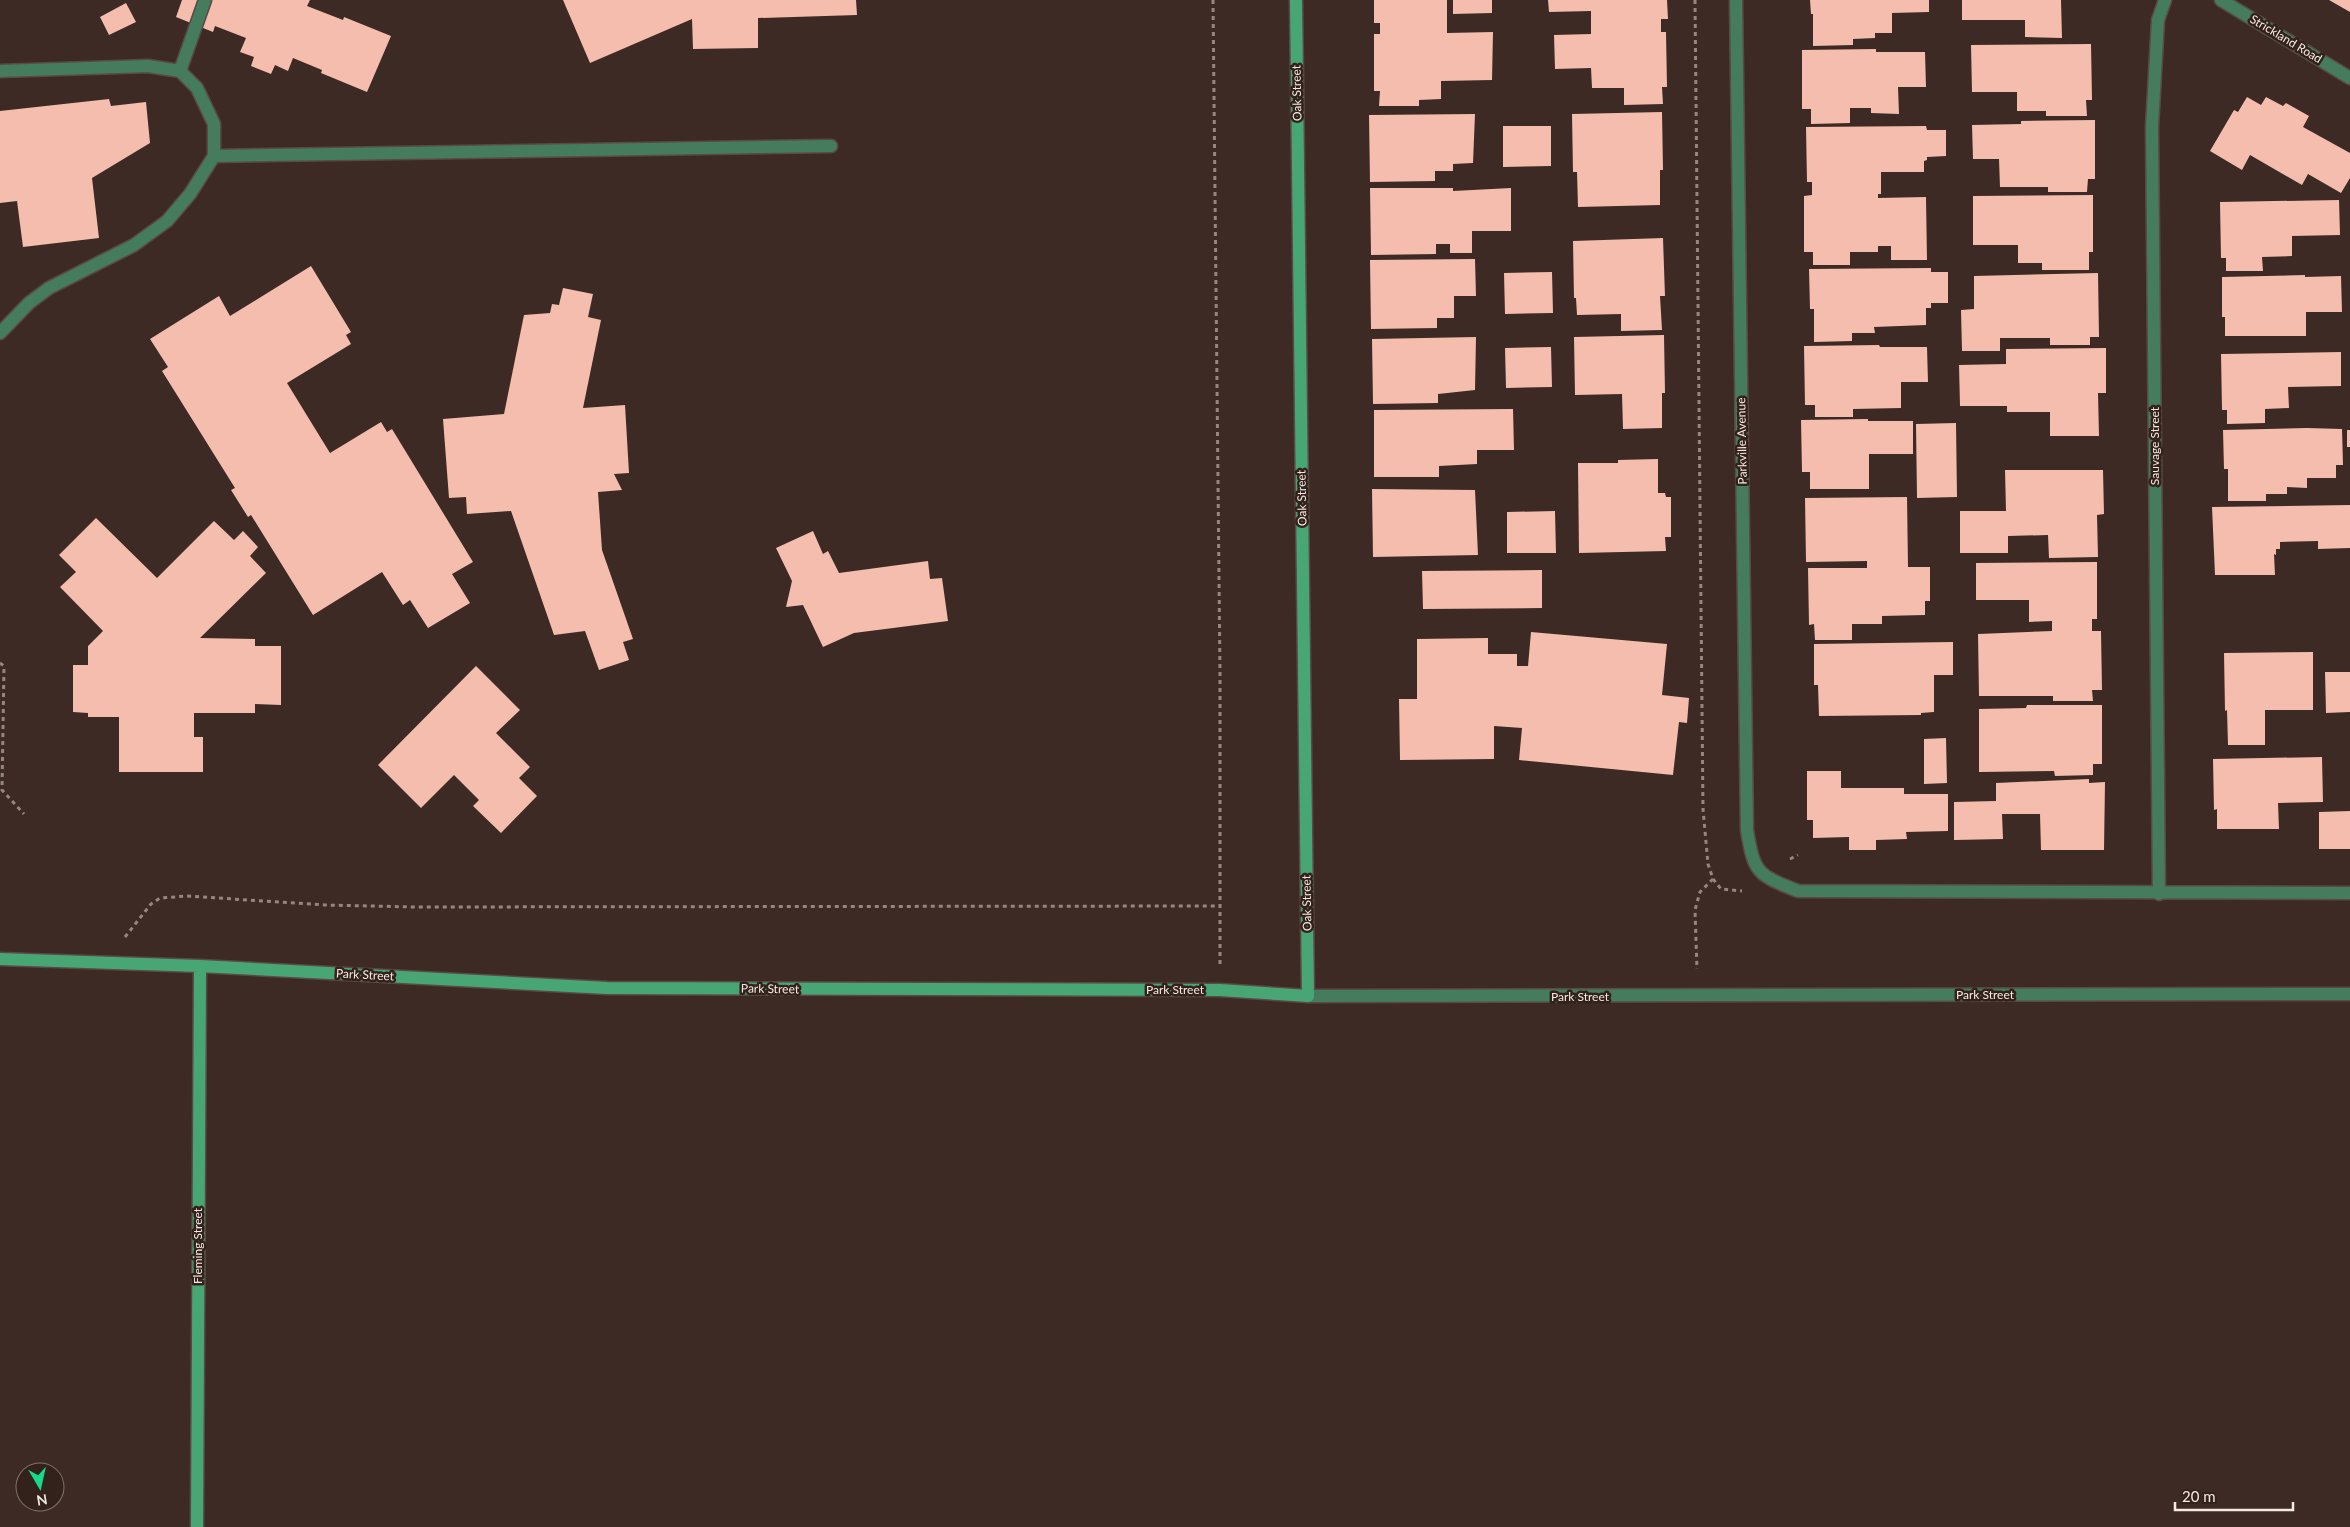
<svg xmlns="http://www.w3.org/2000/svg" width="2350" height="1527" font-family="Lato,sans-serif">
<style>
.building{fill:#f4bdad}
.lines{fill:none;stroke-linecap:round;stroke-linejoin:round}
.lane-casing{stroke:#5a4944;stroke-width:15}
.street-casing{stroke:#5a4944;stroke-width:15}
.secondary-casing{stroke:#5a4944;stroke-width:15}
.path{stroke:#958681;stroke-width:3;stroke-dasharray:4 4;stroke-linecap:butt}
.lane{stroke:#447c5d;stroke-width:12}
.street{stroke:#447c5d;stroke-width:12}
.secondary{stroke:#48a675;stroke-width:12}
.labels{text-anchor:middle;stroke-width:5;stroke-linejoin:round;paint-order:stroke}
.street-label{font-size:12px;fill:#f5e9e5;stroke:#33211b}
</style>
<rect width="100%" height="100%" fill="#3d2a25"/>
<path class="building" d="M182,0H310L307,6L343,20L344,17L391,36L367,92L321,73L322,70L293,58L288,71L275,65L271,74L251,66L254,57L240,52L246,38L215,26L213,32L176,17Z
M563,0H856L857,15L758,18V48L693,49L692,19L590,63Z
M1374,0H1447V33L1493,32L1492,80L1441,81V99L1419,100V106H1379L1380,91H1374V34H1380V23H1374Z
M1453,0H1492V13L1453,14Z
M1548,0H1667L1668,19H1661V32H1666L1667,87H1662L1663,104L1624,105V88H1592L1591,68L1555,69L1554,35L1591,34V11L1549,12Z
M1810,0H1929V12L1892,13V33H1875V38L1853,39V45L1813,46V14H1811Z
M1962,0H2061L2062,38L2025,37V20H1962Z
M2329,0H2350V12Z
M126,3L136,22L109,35L100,17Z
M2091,44L2092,100H2086L2087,116H2046V111H2017V92H1972L1971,45Z
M1876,49V52H1925L1926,87H1898L1899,114L1871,113V108H1850V123L1811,124V109H1802V50Z
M2247,97L2261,105L2266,97L2283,106L2286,103L2309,116L2303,127L2350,153V178L2341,193L2308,174L2302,185L2250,155L2242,170L2210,151L2234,110L2238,112Z
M109,99L111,106L146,102L150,143L92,178L99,238L23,247L17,201L0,203V111Z
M1662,112L1663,170H1660V205L1578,207L1577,172H1573L1572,114Z
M1475,114L1473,163L1453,164V171H1435V181L1370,182L1369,115Z
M2095,120V179H2088L2087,192H2048V187H2000L1999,159H1973L1972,125L2021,124V121Z
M1503,126H1551V166L1503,167Z
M1926,126L1927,130H1946V156L1927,157V160L1924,161V172H1881V194H1878V198L1926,197L1927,260H1891V246H1878V252H1850V265H1813V252H1804V196L1812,195V182H1807L1806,127Z
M1370,188H1453V191L1511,188V231H1472V253H1450V244H1436V254L1371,255Z
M2093,195V252H2089V270H2042V263H2018V245H1973V196Z
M2339,200L2340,235L2292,236V256L2262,257L2263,271H2226V258H2221L2220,202Z
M1663,238L1665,296H1660L1662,330L1621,331V314L1577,315L1576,298H1574L1573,241Z
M1475,259L1476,296H1454V318H1437V328L1371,329L1370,260Z
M311,266L351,332L346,335L351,344L287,383L330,453L381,422L387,432L392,429L473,562L452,574L470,603L428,628L410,600L403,605L382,572L313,615L251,515L248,517L231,490L235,488L162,371L168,367L150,339L219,296L230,316Z
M1931,268V272H1948V303H1931V308H1926V325L1874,327L1875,333H1852V341L1814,342V309H1810L1809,269Z
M1552,272L1553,313L1505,314L1504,273Z
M2098,273L2099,337H2090V345H2050V338H2000V351H1962L1961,310L1974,309V276Z
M2305,275V277L2341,276L2342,312H2306V336H2225V317H2222V277Z
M563,288L593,294L588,317L601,320L583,408L625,405L629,473L614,474L622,490L598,492L602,550L633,639L623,642L629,660L599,670L585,631L554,635L511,511L467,514L466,497L449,498L443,419L504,414L524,315L550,313L552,304L559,305Z
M1664,335L1665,393H1662V428L1623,429L1622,394L1575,395L1574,337Z
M1476,337L1475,390L1438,394V403L1373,404L1372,339Z
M1879,345L1880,347H1927L1928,382H1901V408L1853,409V417H1815V405H1805L1804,346Z
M1551,347L1552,387L1506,388L1505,348Z
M2106,348V393H2098L2099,436H2050V412H2007V406H1960L1959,365L2006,364V349Z
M2341,352V386L2288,387L2289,408L2265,409V423L2227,424V410H2222L2221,354Z
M1513,409L1514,450H1477V464L1439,466V477H1374V410Z
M1868,419V421H1913V454H1869V489H1810V472H1802L1801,420Z
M1956,423L1957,497L1917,498L1916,424Z
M2307,428L2342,429L2343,465H2336V478H2307V488L2287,487V494H2266V501H2228V469H2224L2223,430Z
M2347,430H2350V447H2347Z
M1658,459V493H1665L1666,497H1671V537H1665L1666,551L1579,553L1578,463H1618V460Z
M2005,470H2103L2104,514L2097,515L2098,557L2049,558L2048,535L2008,536V553H1960V511H2006Z
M1372,489L1475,490L1478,555L1373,557Z
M1907,497L1908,567H1930V601H1925V615L1882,616V624H1852V640H1815L1814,624L1809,625L1808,568H1867V561L1806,562L1805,498Z
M2350,505V548L2318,549V541L2280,542V549H2276V555L2274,554L2275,575H2215L2212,507Z
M1555,511L1556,553H1507V512Z
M96,518L157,578L214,521L234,540L243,531L258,547L250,556L266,573L200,638L255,639V646H281V705L255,704V713H194V737H203V772H119V717H88V713L73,712V665H88V646L103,631L60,587L76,572L59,555Z
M813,531L823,554L828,551L839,573L928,561L930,579L942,578L948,621L854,633L823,647L803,605L786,607L792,581L776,548Z
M2097,562V619H2092V631H2101L2102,690H2092L2093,701H2053V696H1979L1978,634L2052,631V621L2029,622V600H1976V563Z
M1542,570V608L1423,609L1422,571Z
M1531,632L1667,644L1662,695L1689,698L1687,723L1679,722L1673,775L1519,760L1522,728L1494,726V759L1400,760L1399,699H1417V639L1488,638V654H1517V666H1528Z
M1953,642V675H1934V712L1921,713V715L1819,716L1818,685H1814V644Z
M2313,652V710H2265V745H2228L2227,710L2225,711L2224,653Z
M476,666L520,710L496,733L530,767L519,778L537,796L501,833L473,806L479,800L454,775L421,808L378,765Z
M2325,672H2350V712L2326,713Z
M2027,705H2102V764H2093V775L2055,776L2054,771L1979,772V709L2026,708Z
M1946,738L1947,783L1924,784V739Z
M2322,757L2323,802L2278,803L2279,829H2217V809L2214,810L2213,759Z
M1807,771H1841V788H1904V794H1948V831L1906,832L1907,839L1876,840V850H1849V837L1813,838V820H1807Z
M2089,779V783L2105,782L2104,850H2041L2040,814H2002L2003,839L1954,840V802L1996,801V783Z
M2350,811V849H2319V812Z"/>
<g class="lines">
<defs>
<path id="lane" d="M0,71L148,66L180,71L197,88L214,124V156L190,194L167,221L134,245L49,288L29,303L0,333
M180,71L205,0
M214,156L831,146"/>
<path id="street" d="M1736,0L1747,830C1754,874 1758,875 1798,891L2350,893
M2221,0L2350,78
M2159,894L2152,127L2158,20L2165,0
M1308,996L2350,994"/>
<path id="secondary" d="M0,959L200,966L607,988L1220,990L1308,996L1296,0
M197,1527L200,966"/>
</defs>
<use href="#lane" class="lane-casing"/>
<use href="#street" class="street-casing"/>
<use href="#secondary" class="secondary-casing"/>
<path class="path" d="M1213,0L1220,674V964
M1695,0L1703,809L1708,864L1713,879L1700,892L1695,910L1697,969
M0,663L4,666L2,790L24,814
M1790,859L1798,855
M1713,879L1721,889L1742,891
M125,937L151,904L160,898L187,896L325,905L415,907L1219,906"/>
<use href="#lane" class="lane"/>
<use href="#street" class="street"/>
<use href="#secondary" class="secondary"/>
</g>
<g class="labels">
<g class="street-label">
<text transform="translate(2286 39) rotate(31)" y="4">Strickland Road</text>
<text transform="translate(1297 93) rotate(-91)" y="4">Oak Street</text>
<text transform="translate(1742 441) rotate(-91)" y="4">Parkville Avenue</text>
<text transform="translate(2155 446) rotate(-90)" y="4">Sauvage Street</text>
<text transform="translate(1302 498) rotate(-91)" y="4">Oak Street</text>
<text transform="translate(1307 903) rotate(-91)" y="4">Oak Street</text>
<text transform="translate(365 975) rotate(3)" y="4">Park Street</text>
<text transform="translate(770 989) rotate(1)" y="4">Park Street</text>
<text x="1175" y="994">Park Street</text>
<text x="1985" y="999">Park Street</text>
<text x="1580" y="1001">Park Street</text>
<text transform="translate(198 1246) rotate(-90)" y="4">Fleming Street</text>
</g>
</g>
<g transform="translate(40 1487) rotate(171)"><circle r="24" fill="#33211b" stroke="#81716c"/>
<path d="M0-4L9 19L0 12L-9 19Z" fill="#16d989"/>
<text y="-8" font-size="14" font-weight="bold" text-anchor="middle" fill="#f5e9e5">N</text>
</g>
<path d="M2175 1502v8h118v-8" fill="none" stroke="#f5e9e5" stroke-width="2.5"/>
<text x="2182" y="1502" font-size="15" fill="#f5e9e5" stroke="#33211b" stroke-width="4" paint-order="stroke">20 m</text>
</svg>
